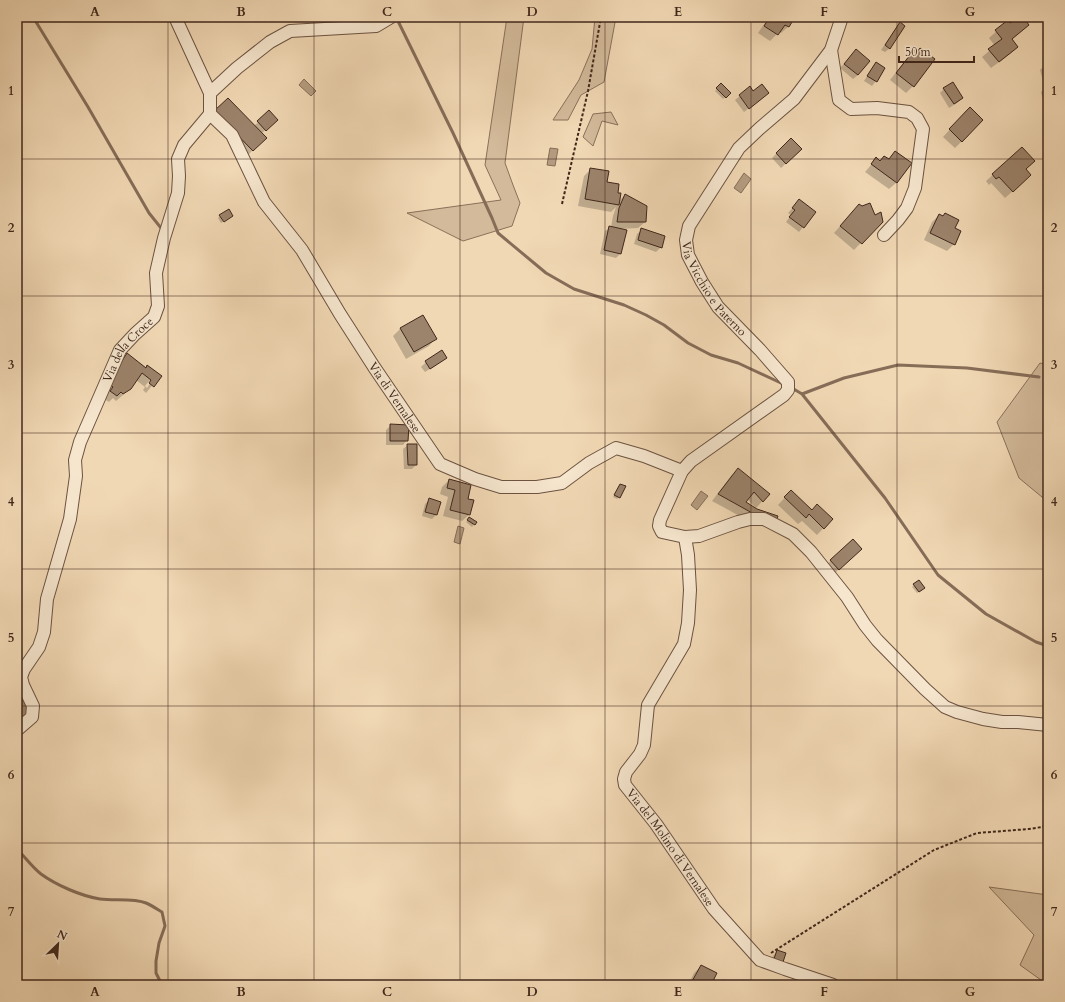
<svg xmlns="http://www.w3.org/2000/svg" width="1065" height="1002" font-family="Cardo,serif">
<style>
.green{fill:#d3ba9a;stroke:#8a705a}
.water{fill:#b59c80;stroke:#866d58}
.shadow{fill:#0003;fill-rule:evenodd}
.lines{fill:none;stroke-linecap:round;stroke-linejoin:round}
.stream{stroke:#866d58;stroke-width:3}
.building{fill:#9c836b;stroke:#40271b}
.minor-casing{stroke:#6c5341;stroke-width:14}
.path{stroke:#40271b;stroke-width:2;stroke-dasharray:3 2;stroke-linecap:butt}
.minor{stroke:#f6e6ce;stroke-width:12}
.grid{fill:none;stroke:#40271b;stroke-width:1;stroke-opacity:0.55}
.labels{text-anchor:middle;stroke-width:4;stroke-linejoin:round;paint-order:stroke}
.street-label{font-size:12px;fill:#40271b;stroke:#f6e6ce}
.neatline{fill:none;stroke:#40271b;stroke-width:1.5}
.grid-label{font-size:13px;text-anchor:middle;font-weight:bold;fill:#40271b}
</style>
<rect width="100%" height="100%" fill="#f1d8b4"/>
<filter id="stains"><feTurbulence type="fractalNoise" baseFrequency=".005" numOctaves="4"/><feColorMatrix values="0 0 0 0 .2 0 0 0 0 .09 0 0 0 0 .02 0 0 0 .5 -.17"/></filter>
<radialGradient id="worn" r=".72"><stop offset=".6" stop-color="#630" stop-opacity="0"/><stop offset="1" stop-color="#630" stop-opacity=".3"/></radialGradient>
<path class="green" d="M507,17H524L505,163L513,185L520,203L512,226L463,241L407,213L501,200L485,165Z
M595,17H616L604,82L581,95L568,120H553L579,80L592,49Z
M611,112L618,125L602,121L593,146L583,137L593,114Z
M1040,363L1048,365V502L1019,478L997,422Z
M989,887L1048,895V985L1020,965L1034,935Z"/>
<path class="water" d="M304,79L316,91L311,96L299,85Z
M550,148L558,149L555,166L547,165Z
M744,173L751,179L741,193L734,188Z
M701,491L708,496L697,510L691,505Z
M458,526L464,528L460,544L454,542Z"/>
<path class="shadow" d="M769,17H794L788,27L781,33L779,32L770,41L758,33Z
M1019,17H1021L1028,25L1011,40L1017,47L1010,54L991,68L982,57L995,46L989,38L1007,22L1010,24Z
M900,24L890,48L885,52L881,50L896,28Z
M914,51L913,86L906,93L890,80L907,58Z
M852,55L858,75L853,79L840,68Z
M1047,63H1048V103L1044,104L1041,92L1045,88L1040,70Z
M876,64V81L872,86L864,81L872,68Z
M721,84L730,93L723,99L715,91Z
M750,88L753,92L768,93L744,112L735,100Z
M944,89L962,98L957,103L949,108L940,93Z
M269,112L276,120L261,134L265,138L246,157L208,118L254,126Z
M963,115L962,141L955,148L943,137Z
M791,139L796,154L781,168L772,158Z
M1022,148L1025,170L1023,182L1005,198L991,183L989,185L986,181Z
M884,157L888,160L910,164L896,183L889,189L865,172L876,159L879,161Z
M591,169L617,194L619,201L625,195L645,222L638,228L620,229V254L616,258L600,254L605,231L611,227L613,216L616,207L611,212L578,206L584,176Z
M799,201L803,227L799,232L786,222L791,215L788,213Z
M852,212L874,217L882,221L854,250L834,233Z
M939,215L942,217L953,229L954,244L947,251L924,240L932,222Z
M220,216L230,218L221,223L218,218Z
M642,230L661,247L656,252L634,244L637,234Z
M422,316L435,339L429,346L406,359L393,336L400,329Z
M442,352L446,357L441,362L425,372L421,367L426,362Z
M127,355L145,369L147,367L160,376L146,393L143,390L145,387L136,380L123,395L116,401L113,398L109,402L104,399L107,395L102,391L120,361ZM150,380H152L147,388L145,386Z
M391,425L407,440L403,445H386V430Z
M408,445L416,465L412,469H404L403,449Z
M738,469L769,494L756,508L747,499L744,502L768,528L747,520L712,501L731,476Z
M449,480L466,499L469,515L462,521L443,516L448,497L440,494L442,487Z
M620,485L619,497L617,499L613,497Z
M791,491L812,511L832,519L817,535L802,521L798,524L778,505Z
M430,499L440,503L436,515L432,519L422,516L425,504Z
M469,519L475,523L472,527L466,522Z
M853,540L860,549L834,574L826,565Z
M914,585L922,590L917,593L912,587Z
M777,951L785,954L769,967L773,956Z
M701,966L710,985H688L694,973Z"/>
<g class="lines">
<path class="stream" d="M33,17L88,107L149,213L161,228
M396,17L453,133L492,218L498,233L546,273L574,289L624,305L646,315L664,325L688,343L711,355L738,363L783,384
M792,388L802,394L885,498L938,575L986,614L1036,642L1048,646
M802,394L844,378L898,365L967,368L1039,377
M17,849C25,857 32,867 41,874C56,885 81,896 100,899C113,901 134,898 146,903C151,905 157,909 162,912L165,926L159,943L156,961V973L162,985"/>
</g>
<path class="building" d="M770,17H795L789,27L785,25L778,35L764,26Z
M1018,17H1023L1029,25L1012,39L1018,47L999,62L988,49L1002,39L995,30L1008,20L1010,23Z
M900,22L905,26L890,49L885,45Z
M920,48L935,59L914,87L896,73L914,50L917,52Z
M856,49L870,61L858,75L844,64Z
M876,62L885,68L877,82L867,76Z
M953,82L963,98L954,104L943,88Z
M721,83L731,93L726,98L716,88Z
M762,84L769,93L749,109L739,95L750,86L753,91Z
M228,98L267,138L253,151L214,111Z
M970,107L983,120L962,142L949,129Z
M269,110L278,120L266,131L257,121Z
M791,138L802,149L786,164L776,153Z
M1022,147L1035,161L1026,169L1031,175L1013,192L999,177L996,179L992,174Z
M895,151L912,163L897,183L871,164L876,157L880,161L884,156L889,159Z
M590,168L609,171L607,182L619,184L618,193H621L619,205L585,199Z
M625,194L647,206L646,222H617L619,208Z
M799,199L816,212L804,228L789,217L795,210L792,208Z
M870,203L875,215L881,212L883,222L862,244L840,226L859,204L862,206Z
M229,209L233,216L224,222L219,215Z
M945,213L959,220L955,228L961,231L955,245L930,233L939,214L943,216Z
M609,226L627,230L621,254L604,250Z
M641,228L665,236L662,248L638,240Z
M423,315L437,339L414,352L400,328Z
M442,350L447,358L430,369L425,361Z
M127,353L146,368L147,365L162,376L154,387L149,383L151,380L142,373L131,389L123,394L121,392L117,396L110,391L113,387L108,383Z
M390,424L409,425L408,441H390Z
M407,444H417V465H408Z
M738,468L770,494L763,502L754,492L746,502L757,509L778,516L776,521L754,514L718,494Z
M449,479L471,485L468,499L474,500L470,515L450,510L455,490L447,488Z
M620,484L626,486L620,498L614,495Z
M791,490L812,510L817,504L833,519L824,529L809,514L806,518L784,497Z
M429,498L441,502L437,515L425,512Z
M469,517L477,522L475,525L467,520Z
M853,539L862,549L839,570L830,560Z
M919,580L925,588L919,592L913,584Z
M21,694L30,714L17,725V699Z
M777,950L786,953L782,965L773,962Z
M701,965L717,973L711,985H690Z
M723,980L742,985H722Z"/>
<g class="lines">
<defs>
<g id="minor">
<path d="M175,17L210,93"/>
<path id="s1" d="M842,17L831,50L794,99L759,129L739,148L689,226L686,240L688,255L702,282L718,307L760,350L788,382V390L784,395L691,461L682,471L660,520L659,526L662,532L685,537L699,536L738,522L750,519H764L793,534L811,552L847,597L865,625L877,640L925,689L945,707L957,712L983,719L1002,722H1018L1048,725"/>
<path d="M831,50L839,100L851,109L877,108L909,112L917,118L923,129L915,188L907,208L898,220L884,235"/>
<path id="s2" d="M210,114L232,135L264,202L302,250L340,314L374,367L440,464L475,479L501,487H537L562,483L589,463L616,448L644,456L682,471"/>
<path id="s3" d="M685,537L688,555L690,590L688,623L684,644L648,705L644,745L640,754L626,772L624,779L625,785L656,824L714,909L760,960L785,969L833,985"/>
<path id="s4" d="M17,730L32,717L33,706L23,685L21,677L24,669L39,647L44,632L47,599L70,519L76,476L75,460L80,442L120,350L135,334L154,317L158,306L156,273L164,238L178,193L179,176L178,159L184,145L210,114V93L237,68L270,42L290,31L376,26L391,17"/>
</g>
</defs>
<use href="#minor" class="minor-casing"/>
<path class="path" d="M562,204L588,91L601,17
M771,953L934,850L977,833L1029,829L1048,826"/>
<use href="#minor" class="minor"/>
</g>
<path class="grid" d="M168,17V985M314,17V985M460,17V985M605,17V985M751,17V985M897,17V985M17,159H1048M17,296H1048M17,433H1048M17,569H1048M17,706H1048M17,843H1048"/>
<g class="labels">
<g class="street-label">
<text dy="4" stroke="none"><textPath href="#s1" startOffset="334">Via Vicchio e Paterno</textPath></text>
<text dy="4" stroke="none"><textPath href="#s4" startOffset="413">Via della Croce</textPath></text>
<text dy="4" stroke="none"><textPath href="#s2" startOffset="340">Via di Vernalese</textPath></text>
<text dy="4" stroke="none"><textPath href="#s3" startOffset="342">Via del Molino di Vernalese</textPath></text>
</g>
</g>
<rect width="1065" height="1002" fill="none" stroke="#f1d8b4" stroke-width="44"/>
<g transform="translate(58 944) rotate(25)" stroke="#f6e6ce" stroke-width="3" paint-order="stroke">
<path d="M0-3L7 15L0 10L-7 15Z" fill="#40271b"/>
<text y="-6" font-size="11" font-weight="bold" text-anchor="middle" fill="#40271b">N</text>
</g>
<path d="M899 56v6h75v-6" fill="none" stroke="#40271b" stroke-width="2"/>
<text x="905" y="56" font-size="12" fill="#40271b" stroke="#f6e6ce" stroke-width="3" paint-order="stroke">50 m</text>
<rect x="22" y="22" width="1021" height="958" class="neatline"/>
<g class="grid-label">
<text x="95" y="16">A</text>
<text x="241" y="16">B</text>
<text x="387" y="16">C</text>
<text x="532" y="16">D</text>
<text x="678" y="16">E</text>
<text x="824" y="16">F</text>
<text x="970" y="16">G</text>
<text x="11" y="95">1</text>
<text x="1054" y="95">1</text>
<text x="11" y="232">2</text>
<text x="1054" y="232">2</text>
<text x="11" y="369">3</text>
<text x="1054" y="369">3</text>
<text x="11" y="506">4</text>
<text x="1054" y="506">4</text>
<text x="11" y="642">5</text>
<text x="1054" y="642">5</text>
<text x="11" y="779">6</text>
<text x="1054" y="779">6</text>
<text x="11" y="916">7</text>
<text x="1054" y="916">7</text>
<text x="95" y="996">A</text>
<text x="241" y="996">B</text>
<text x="387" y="996">C</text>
<text x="532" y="996">D</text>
<text x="678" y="996">E</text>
<text x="824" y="996">F</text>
<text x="970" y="996">G</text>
</g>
<rect width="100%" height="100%" filter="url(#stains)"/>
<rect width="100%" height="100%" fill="url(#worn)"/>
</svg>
